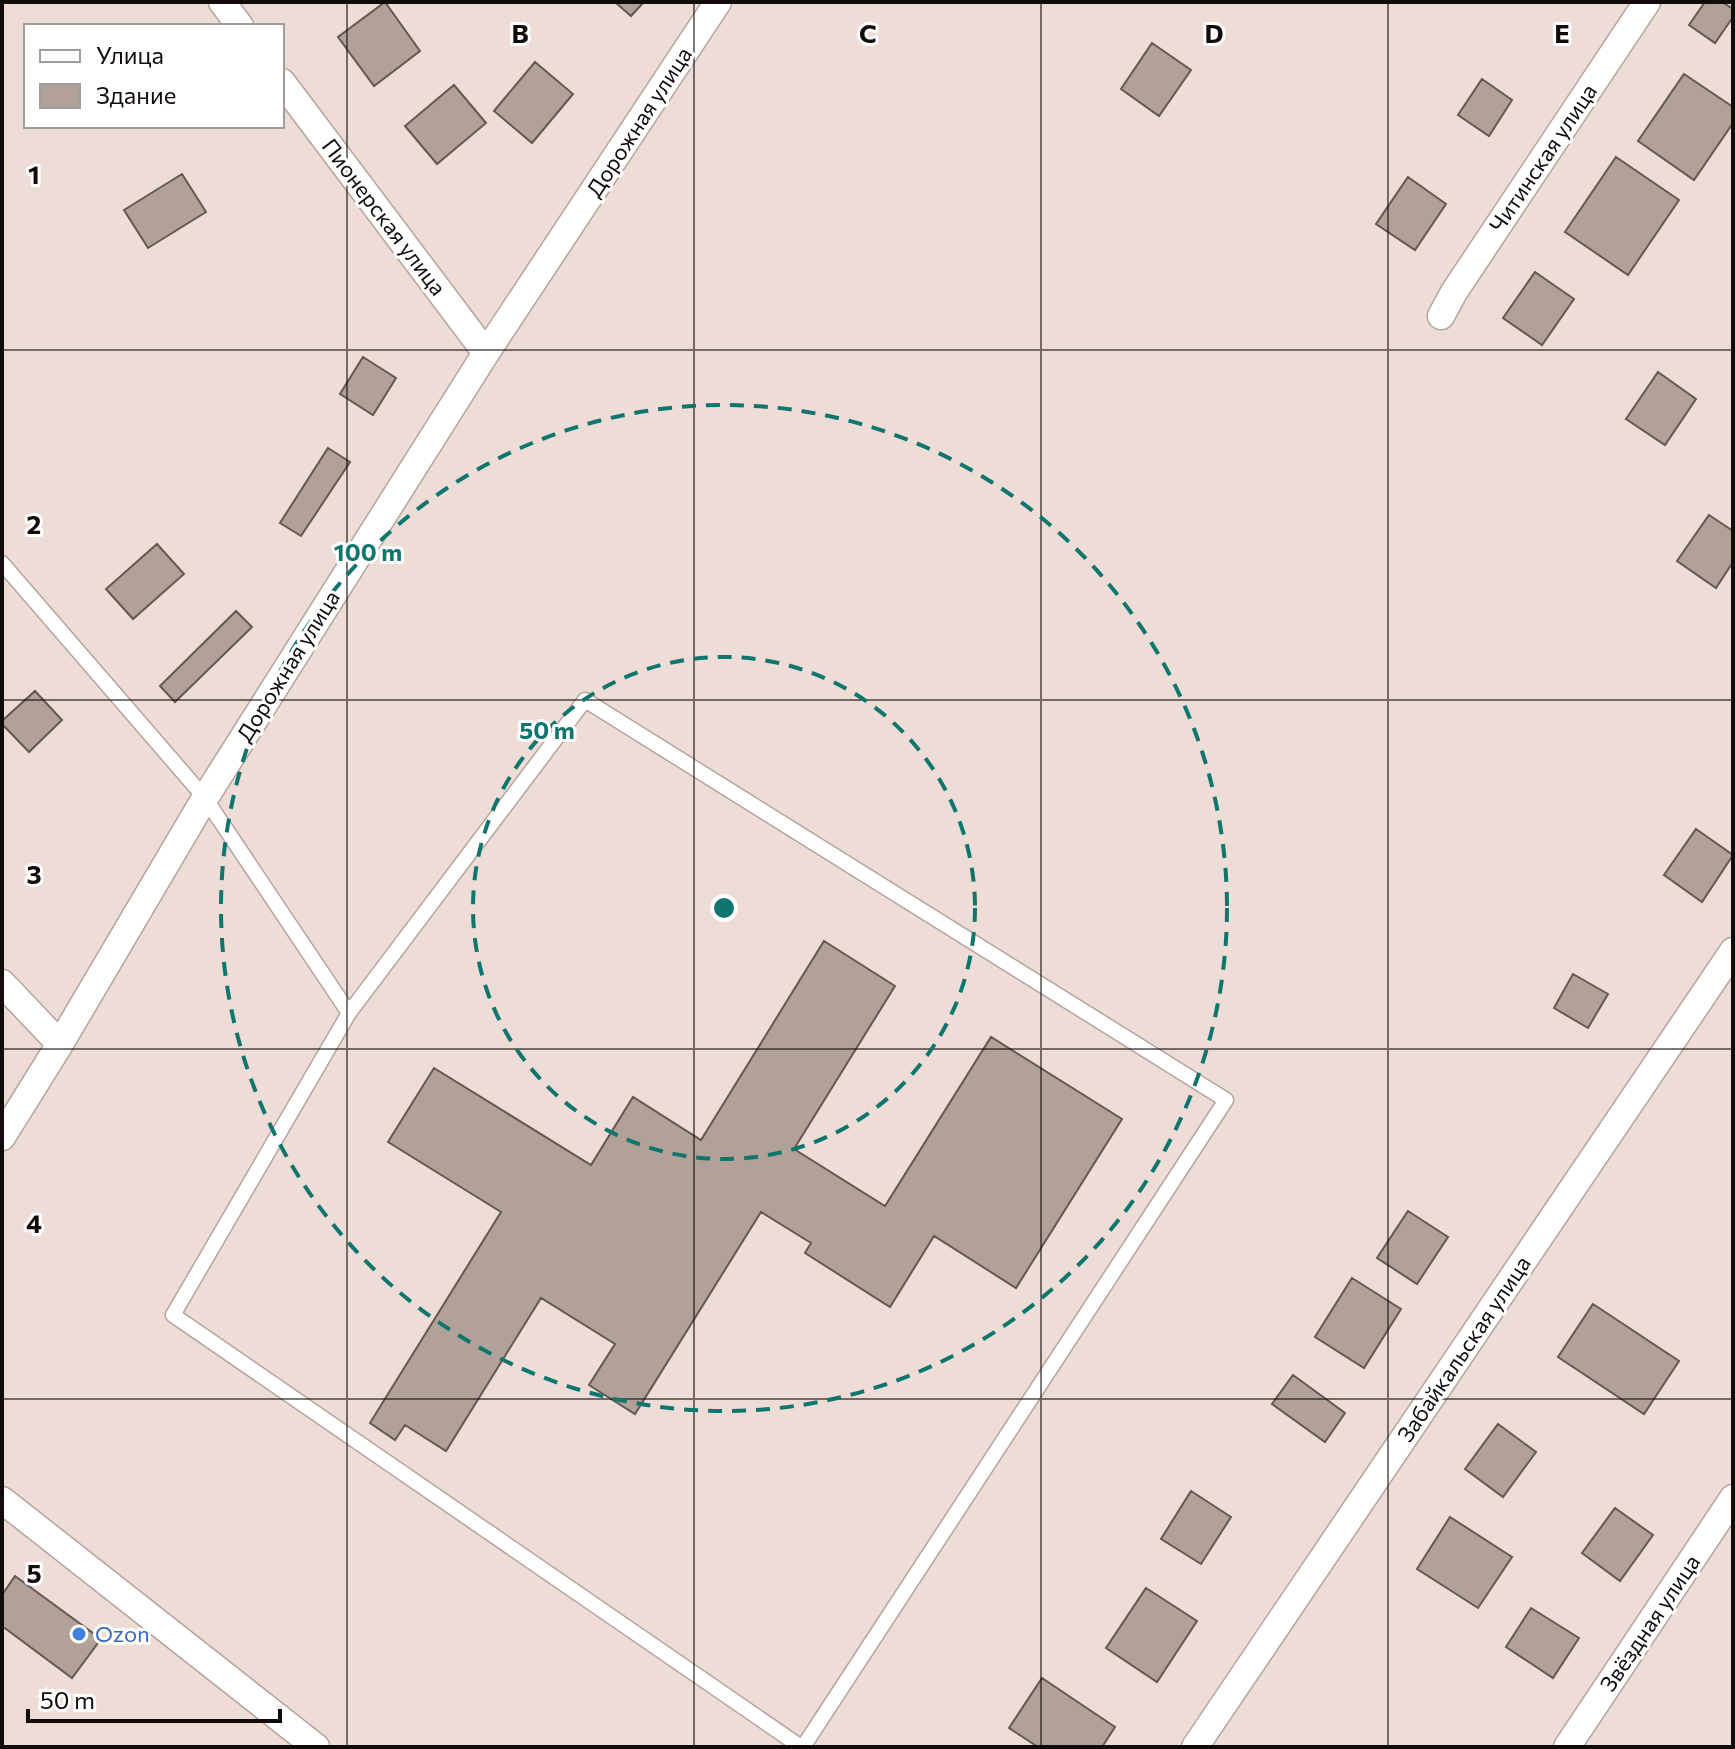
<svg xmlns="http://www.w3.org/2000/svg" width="1735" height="1749" font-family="Commissioner,sans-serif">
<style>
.building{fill:#b1a199;stroke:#665851;stroke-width:2}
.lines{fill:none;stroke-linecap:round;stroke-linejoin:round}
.service-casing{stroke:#b5a49d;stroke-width:17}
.minor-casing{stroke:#b5a49d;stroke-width:29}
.service{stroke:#fff;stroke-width:14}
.minor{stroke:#fff;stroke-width:26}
.grid{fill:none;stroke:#110c09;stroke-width:2;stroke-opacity:0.55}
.ring{fill:none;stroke:#0f766e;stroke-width:4;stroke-dasharray:14 10}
.shop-dot{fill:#3f7fe0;stroke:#fff;stroke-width:3}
.labels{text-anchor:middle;stroke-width:6;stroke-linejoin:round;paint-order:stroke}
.street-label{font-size:22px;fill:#110c09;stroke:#fff}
.shop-label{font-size:22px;fill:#366cbe;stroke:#fff;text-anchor:start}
.grid-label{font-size:26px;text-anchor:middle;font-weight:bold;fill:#110c09;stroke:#fff;stroke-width:6;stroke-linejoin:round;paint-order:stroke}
.centre{fill:#0f766e;stroke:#fff;stroke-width:4}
.ring-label{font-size:24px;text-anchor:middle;font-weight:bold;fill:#0f766e;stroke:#fff;stroke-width:6;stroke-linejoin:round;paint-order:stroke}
</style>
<rect width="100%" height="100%" fill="#eedcd6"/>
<path class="building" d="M385,2L420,51L374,86L338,37Z
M615,2H644L631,16Z
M1705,2H1722L1733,9V17L1715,43L1689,25Z
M1152,43L1191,70L1159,116L1121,89Z
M535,62L573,94L532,143L494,111Z
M1684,74L1733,107V123L1694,180L1638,141Z
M1482,79L1512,100L1489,136L1458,115Z
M454,85L486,123L437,164L405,126Z
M1616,157L1679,200L1628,275L1565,232Z
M182,174L206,212L148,248L124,210Z
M1408,177L1446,204L1415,250L1376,224Z
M1535,272L1574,299L1542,345L1503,318Z
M363,357L396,378L373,415L340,394Z
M1658,372L1696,399L1665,445L1626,419Z
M328,448L350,462L301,536L280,523Z
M1709,515L1733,531V562L1716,588L1677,561Z
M157,544L184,574L133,619L106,589Z
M236,611L252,627L175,702L160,686Z
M35,691L62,720L29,752L2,724V721Z
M1696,829L1733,855L1702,902L1664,875Z
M824,941L895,986L794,1149L885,1206L991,1037L1122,1119L1016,1288L934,1236L890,1307L805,1253L811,1243L761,1212L635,1414L589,1385L615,1344L541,1298L446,1451L405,1425L395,1440L370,1423L501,1212L388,1142L434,1068L591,1165L633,1097L701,1140Z
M1573,974L1608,994L1588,1028L1554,1008Z
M1408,1211L1448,1237L1417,1284L1377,1258Z
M1352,1278L1401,1309L1364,1368L1315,1337Z
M1593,1304L1679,1361L1644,1414L1558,1357Z
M1293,1375L1345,1413L1325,1442L1272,1404Z
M1498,1424L1536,1452L1503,1497L1465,1469Z
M1191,1491L1231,1517L1201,1564L1161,1539Z
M1615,1508L1653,1535L1620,1581L1582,1553Z
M1450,1517L1512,1557L1478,1608L1417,1569Z
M15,1576L101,1639L72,1678L2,1626V1595Z
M1146,1588L1197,1621L1157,1682L1106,1648Z
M1531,1608L1579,1638L1553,1678L1506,1647Z
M1042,1678L1115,1727L1102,1747H1038L1009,1728Z"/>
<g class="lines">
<defs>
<path id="service" d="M2,563L205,798L349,1013
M801,1747L173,1315L349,1013L585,700L1226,1100L803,1747"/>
<path id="minor" d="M222,2L240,26
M282,82L486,353
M1441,316L1454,292L1647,2
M2,983L60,1044
M2,1137L60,1044L205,798L486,353L718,2
M2,1500L316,1747
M1195,1747L1733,951
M1567,1747L1733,1498"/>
</defs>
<use href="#service" class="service-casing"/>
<use href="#minor" class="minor-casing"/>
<use href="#service" class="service"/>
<use href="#minor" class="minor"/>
</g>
<path class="grid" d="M347,2V1747M694,2V1747M1041,2V1747M1388,2V1747M2,350H1733M2,700H1733M2,1049H1733M2,1399H1733"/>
<g class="ring">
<circle cx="724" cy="908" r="251"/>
<circle cx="724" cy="908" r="503"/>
</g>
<circle class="shop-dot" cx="79" cy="1634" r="8"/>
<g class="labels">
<g class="street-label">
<text transform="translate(639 122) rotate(-57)" y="8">Дорожная улица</text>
<text transform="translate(1543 158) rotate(-56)" y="8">Читинская улица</text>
<text transform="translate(384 217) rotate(53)" y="8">Пионерская улица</text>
<text transform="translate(288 666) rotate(-58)" y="8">Дорожная улица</text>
<text transform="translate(1464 1349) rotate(-56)" y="8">Забайкальская улица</text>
<text transform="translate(1650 1623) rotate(-56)" y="8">Звёздная улица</text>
</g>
<g class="shop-label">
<text x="95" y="1642">Ozon</text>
</g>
</g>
<g class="grid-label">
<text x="520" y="43">B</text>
<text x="868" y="43">C</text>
<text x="1214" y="43">D</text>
<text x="1562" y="43">E</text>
<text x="34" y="184">1</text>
<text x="34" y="534">2</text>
<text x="34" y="884">3</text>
<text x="34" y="1233">4</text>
<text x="34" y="1583">5</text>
</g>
<circle cx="724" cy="908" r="12" class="centre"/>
<g class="ring-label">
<text x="368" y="561">100 m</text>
<text x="547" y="739">50 m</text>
</g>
<rect width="1735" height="1749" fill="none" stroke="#110c09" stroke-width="8"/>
<rect x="24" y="24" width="260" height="104" fill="#ffffff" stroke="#a09e9d" stroke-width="2"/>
<rect x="40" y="50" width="40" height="12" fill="#ffffff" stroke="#a09e9d" stroke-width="2"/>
<text x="96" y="64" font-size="24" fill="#110c09">Улица</text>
<rect x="40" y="84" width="40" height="24" fill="#b1a199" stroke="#a09e9d" stroke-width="2"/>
<text x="96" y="104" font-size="24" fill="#110c09">Здание</text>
<path d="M28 1709v12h252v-12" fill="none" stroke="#110c09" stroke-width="4"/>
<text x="40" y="1709" font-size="24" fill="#110c09" stroke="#ffffff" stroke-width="6" paint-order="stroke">50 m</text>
</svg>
